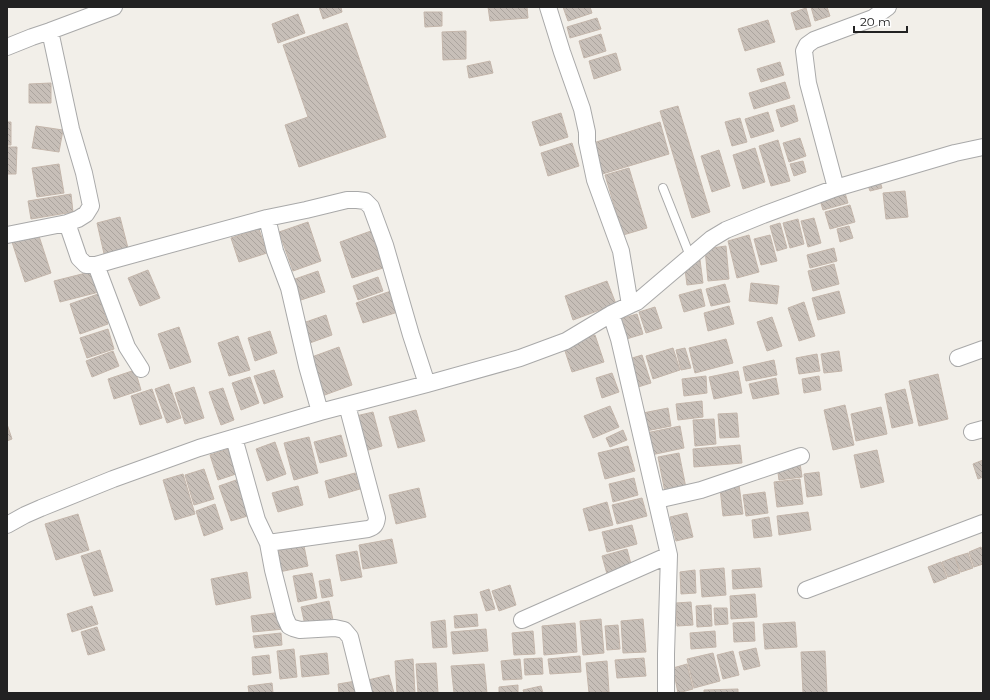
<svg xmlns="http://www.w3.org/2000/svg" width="990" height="700" font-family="Montserrat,sans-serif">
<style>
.building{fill:url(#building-back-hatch);stroke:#c4b6ab}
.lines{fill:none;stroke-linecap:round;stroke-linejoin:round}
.lane-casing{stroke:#a9a9a9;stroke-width:10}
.street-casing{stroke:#a9a9a9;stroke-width:18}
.lane{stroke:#fff;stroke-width:8}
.street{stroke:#fff;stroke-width:16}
</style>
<defs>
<pattern id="building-back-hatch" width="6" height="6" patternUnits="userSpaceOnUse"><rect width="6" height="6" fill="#c7bfb8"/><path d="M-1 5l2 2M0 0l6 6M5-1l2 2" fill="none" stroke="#aba49e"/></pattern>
</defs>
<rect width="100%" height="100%" fill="#f2efe9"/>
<path class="building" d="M319,7H341L342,12L323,19Z
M488,7H527L528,18L490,21Z
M563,7H590L592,13L568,21Z
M811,7H827L830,16L815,21Z
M806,8L811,26L796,30L791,13Z
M424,12H442V26L425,27Z
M298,14L305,33L278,43L272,24Z
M597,18L601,29L570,38L567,27Z
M768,20L775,42L745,51L738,29Z
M347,23L386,137L299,167L285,125L308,117L283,45Z
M466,31V59L443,60L442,32Z
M601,34L606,51L584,58L579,41Z
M616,53L621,70L594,79L589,61Z
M490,61L493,73L469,78L467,66Z
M780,62L784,75L761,82L757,69Z
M785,82L790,98L754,109L749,93Z
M51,83V103H29V84Z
M794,105L798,121L781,127L776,110Z
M678,106L710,212L692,218L660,111Z
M768,112L774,131L751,138L745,119Z
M561,113L568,137L540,146L532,122Z
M740,118L747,142L732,146L725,122Z
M7,122H11V145H7Z
M660,122L669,154L599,175L590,144Z
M36,126L63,130L59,152L32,148Z
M800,138L806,156L789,162L783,143Z
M778,140L790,181L771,186L759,146Z
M572,143L579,166L548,176L541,153Z
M7,147H17L16,174H7Z
M755,148L765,182L743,189L733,155Z
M719,150L730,186L712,192L701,156Z
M803,161L806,172L794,176L790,164Z
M59,164L64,193L37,197L32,168Z
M629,168L647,228L623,235L605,175Z
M879,178L882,188L870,191L867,183Z
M905,191L908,217L886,219L883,193Z
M845,193L848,203L823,210L820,200Z
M71,194L73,212L31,219L28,201Z
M850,205L855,222L830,229L825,212Z
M120,217L129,252L105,258L97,223Z
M814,218L821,243L808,247L801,221Z
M798,219L804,244L790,248L783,223Z
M308,222L321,261L293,271L279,232Z
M780,223L787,248L777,251L770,226Z
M849,226L853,238L840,242L837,229Z
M259,229L267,253L239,262L231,238Z
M371,231L383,268L352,278L340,242Z
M38,233L51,273L25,282L12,242Z
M749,235L759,272L737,278L728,241Z
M770,235L777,261L761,265L754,239Z
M726,246L729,279L708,281L705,249Z
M834,248L837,261L810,268L807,255Z
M700,260L703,283L687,285L684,262Z
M834,264L839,284L813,291L808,271Z
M148,270L160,298L140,306L128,278Z
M94,271L99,292L60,302L54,281Z
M318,271L325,292L301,300L295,279Z
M378,277L383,291L358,300L353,286Z
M607,281L616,304L573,320L565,296Z
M751,283L779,286L777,304L749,301Z
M725,284L730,302L711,306L706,289Z
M701,289L705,306L684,312L679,295Z
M391,291L398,312L363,323L356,303Z
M839,291L845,313L818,320L812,298Z
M98,294L108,324L80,334L70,304Z
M804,302L815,336L799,341L788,308Z
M729,306L734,324L708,331L704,313Z
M655,307L662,328L646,333L639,312Z
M637,314L643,334L623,340L616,320Z
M326,315L332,335L307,344L300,324Z
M772,317L782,346L767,351L757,322Z
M179,327L191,362L170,369L158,334Z
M108,329L114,349L87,358L80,338Z
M270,331L277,353L255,361L248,338Z
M595,335L604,362L572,372L563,345Z
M238,336L250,370L229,376L218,343Z
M726,339L733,363L695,373L689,348Z
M339,347L352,385L322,396L309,358Z
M673,348L680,370L653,379L646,356Z
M685,348L691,368L681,370L676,350Z
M113,351L119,366L92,377L86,361Z
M839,351L842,371L824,373L821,354Z
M817,354L820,371L799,374L796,358Z
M642,355L651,383L638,387L629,359Z
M774,360L777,375L746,381L743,367Z
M135,370L141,390L114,399L108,379Z
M274,370L283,397L264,404L254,376Z
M738,371L742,393L714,399L709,377Z
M612,373L619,392L602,398L596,378Z
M938,374L948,419L919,426L909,381Z
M706,376L707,393L684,396L682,379Z
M819,376L821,390L804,393L802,379Z
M250,377L259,403L241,410L232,383Z
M776,378L779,394L753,399L749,384Z
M169,384L181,418L167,423L155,389Z
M194,387L204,418L185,424L175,393Z
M223,388L234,420L221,425L209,392Z
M152,389L162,418L140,425L131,396Z
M905,389L913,423L892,428L885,394Z
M702,401L703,417L678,420L676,404Z
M845,405L854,445L833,450L824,410Z
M610,406L619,427L593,438L584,416Z
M881,407L887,434L856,441L851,414Z
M668,408L671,426L646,431L643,413Z
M416,410L425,441L398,448L389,417Z
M373,412L382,446L365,451L356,416Z
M737,413L739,437L720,438L718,414Z
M714,419L716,444L695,446L693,420Z
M7,424L12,439L7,441Z
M680,426L684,448L651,455L646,433Z
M623,430L627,440L610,447L606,438Z
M341,435L347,456L320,463L314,442Z
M309,437L318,473L294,480L284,443Z
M275,442L286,474L267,481L256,449Z
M740,445L742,463L694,467L693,449Z
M628,446L635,471L605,479L598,453Z
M228,449L236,474L218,480L210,455Z
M877,450L884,482L861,488L854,455Z
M679,453L686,488L665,492L658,457Z
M983,460V477L978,479L973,464Z
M800,463L802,477L779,480L777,466Z
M204,469L214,499L194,505L185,475Z
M819,472L822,495L807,497L804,474Z
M355,473L360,489L329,498L325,481Z
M183,474L195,514L175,520L163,480Z
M634,478L638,495L613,502L609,484Z
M239,479L251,515L231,521L219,486Z
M800,479L803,504L777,507L774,482Z
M739,485L743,514L723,516L720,488Z
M298,486L303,505L278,512L272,493Z
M419,488L426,517L396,524L389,495Z
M765,492L768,513L746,516L743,495Z
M642,498L647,516L617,524L612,505Z
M607,502L613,525L589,531L583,509Z
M215,504L223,529L204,536L196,511Z
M808,512L811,530L779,535L777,516Z
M687,513L693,537L676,541L670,517Z
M78,514L89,550L56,560L45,524Z
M769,517L772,536L754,538L752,520Z
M632,525L637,544L607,552L602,532Z
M392,539L397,563L363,569L359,545Z
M304,546L308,566L279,572L275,551Z
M981,547L983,552V564L974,567L969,552Z
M627,549L632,568L607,574L602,556Z
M100,550L113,591L94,596L81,556Z
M357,551L362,577L341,581L336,555Z
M968,553L973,568L961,572L955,557Z
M955,557L960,573L948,577L942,562Z
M941,562L947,578L934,583L928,567Z
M724,568L726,595L702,597L700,570Z
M760,568L762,587L733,589L732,570Z
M695,570L696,593L681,594L680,572Z
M247,572L251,598L216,605L211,579Z
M312,573L317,598L298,602L293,576Z
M330,579L333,596L322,598L319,581Z
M510,585L516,605L499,611L492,591Z
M489,589L495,609L486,611L480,592Z
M755,594L757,617L731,619L730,596Z
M329,601L333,620L305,625L301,607Z
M691,602L693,625L677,626L676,603Z
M711,605L712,626L697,627L696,606Z
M92,606L98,624L72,632L67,614Z
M714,608H727L728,624L715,625Z
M282,612L284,629L253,632L251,616Z
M477,614L478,626L455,628L454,616Z
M601,619L604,653L583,655L580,621Z
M643,619L646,652L623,653L621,621Z
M445,620L447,647L433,648L431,622Z
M754,622L755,641L734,642L733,623Z
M795,622L797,647L765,649L763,624Z
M575,623L577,652L544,655L542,626Z
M618,625L620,649L607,650L605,626Z
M97,627L105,650L88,655L81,632Z
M486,629L488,651L453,654L451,632Z
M533,631L535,654L514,655L512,633Z
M715,631L716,647L691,649L690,633Z
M281,633L282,645L255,648L253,636Z
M756,648L760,666L744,670L739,652Z
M294,649L297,677L280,679L277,651Z
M733,651L739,675L723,679L717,655Z
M825,651L827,693H803L801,652Z
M327,653L329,674L302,677L300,656Z
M713,653L720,681L694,688L687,659Z
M269,655L271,673L253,675L252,657Z
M580,656L581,672L550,674L548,659Z
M542,658L543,674L525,675L524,659Z
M644,658L646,676L617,678L615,660Z
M413,659L415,693H397L395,661Z
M520,659L522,679L503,680L501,661Z
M607,661L609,692L589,693L586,663Z
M436,663L438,693H418L416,664Z
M484,664L487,693H454L451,666Z
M687,664L693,689L678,693L673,668Z
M389,675L394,693H371L368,680Z
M356,681L357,693H339L338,684Z
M272,683L273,693H249L248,686Z
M518,685V693H499V687Z
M541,686L543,693H524L523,690Z
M738,689V693H704V690Z"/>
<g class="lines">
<defs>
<path id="lane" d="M663,188L690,256"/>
<path id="street" d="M548,7L562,52L582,109L587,132V142L595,180L621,251L630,305
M7,47L32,37L50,31L114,7
M836,188L808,83L804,51L807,45L814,40L873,18L888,7
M267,218L275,251L289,288L307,366L320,412
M67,223L79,258L86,265H96L113,260L267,218L306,210L347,200H357L365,201L371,207L385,245L411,335L427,384
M7,235L67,223L78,219L86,214L91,206L84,173L71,129L50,31
M96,265L127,347L141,369
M611,314L619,339L669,555L666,654V693
M958,358L983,349
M972,432L983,429
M234,438L257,520L268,543L273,570L285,617L289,626L293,628L300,630L335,628L344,630L350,637L364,693
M657,500L701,490L801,456
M7,525L25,515L41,508L113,479L199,448L320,412L427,384L520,358L566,341L611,314L630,305L637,302L711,239L726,230L763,215L836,188L955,153L983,147
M268,543L368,529C374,527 376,525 377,518L347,405
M806,590L983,523
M522,620L669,555"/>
</defs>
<use href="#lane" class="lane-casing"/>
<use href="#street" class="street-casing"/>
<use href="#lane" class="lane"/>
<use href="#street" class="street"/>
</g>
<rect width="990" height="700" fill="none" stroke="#222222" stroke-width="16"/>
<path d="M854 26v6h53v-6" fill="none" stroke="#222222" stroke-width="2"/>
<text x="860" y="26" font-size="12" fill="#222222" stroke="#ffffff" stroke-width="3" paint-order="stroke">20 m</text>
</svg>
